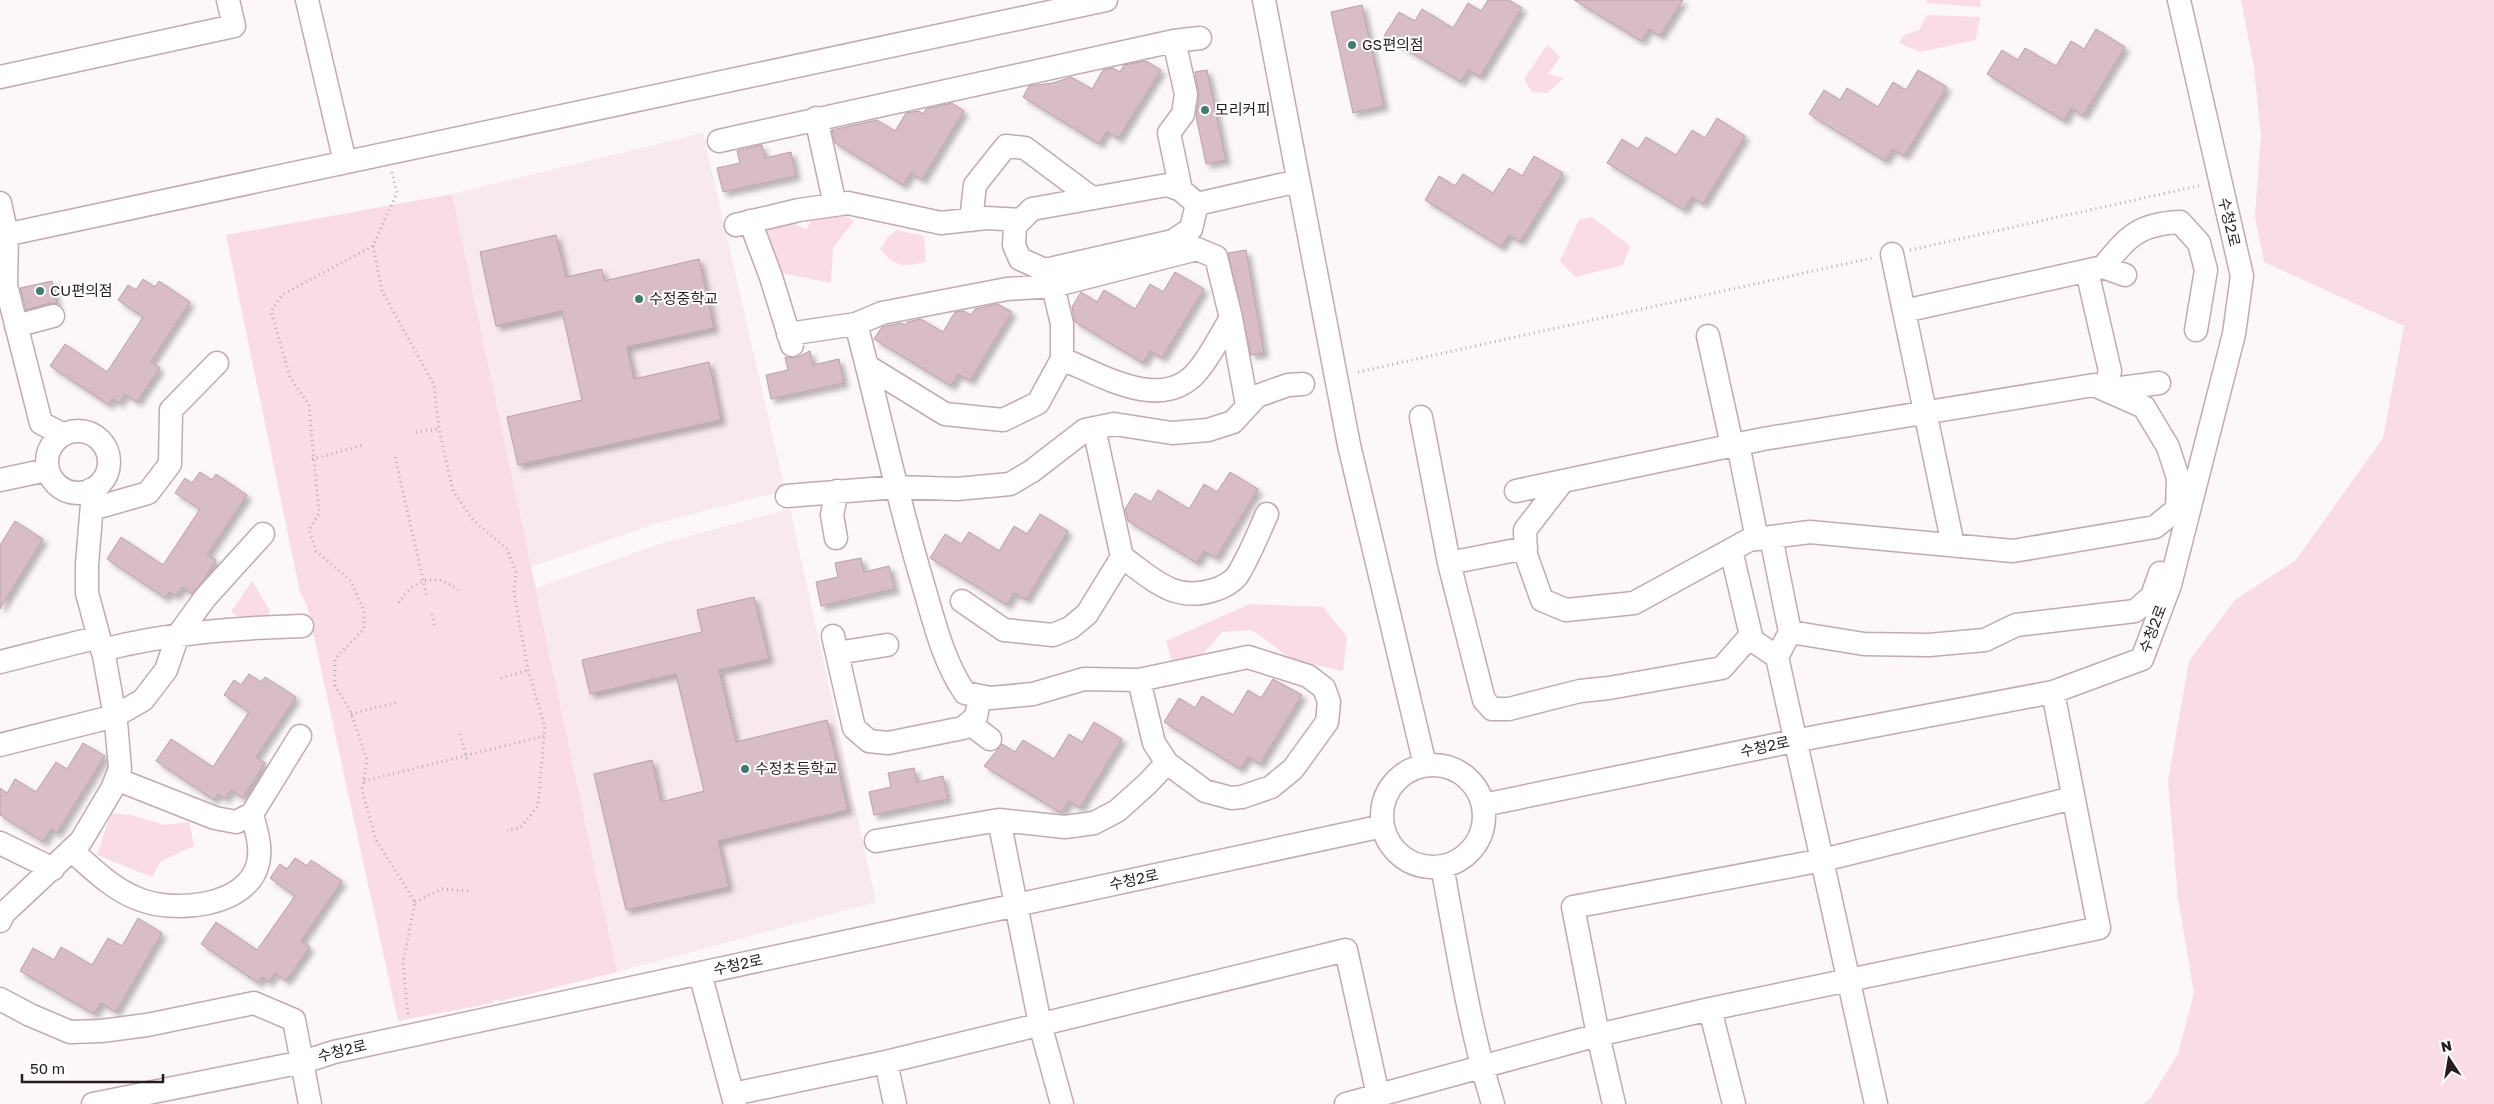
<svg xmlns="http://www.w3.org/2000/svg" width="2494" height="1104" font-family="'Golos Text','Noto Sans KR',sans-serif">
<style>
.built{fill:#f7e9ed}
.green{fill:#fadce6}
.building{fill:#d8bdc6;stroke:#b9a0a8;filter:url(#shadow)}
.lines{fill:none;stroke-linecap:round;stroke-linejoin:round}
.minor-casing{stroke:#c3a9b2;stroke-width:25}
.path{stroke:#b3acae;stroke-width:3;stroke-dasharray:1 4;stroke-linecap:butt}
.minor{stroke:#fff;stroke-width:22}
.poi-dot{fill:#3b7d6e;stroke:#fff;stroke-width:2}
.labels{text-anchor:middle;stroke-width:4;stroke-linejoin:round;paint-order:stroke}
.poi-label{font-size:15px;fill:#261c20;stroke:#fff;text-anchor:start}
.street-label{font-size:15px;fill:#261c20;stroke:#fff}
</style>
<defs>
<filter id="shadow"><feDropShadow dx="4.5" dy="4.5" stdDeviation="2.5" flood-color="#0004"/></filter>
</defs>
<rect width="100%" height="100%" fill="#fcf7f8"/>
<path class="built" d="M703,133L785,490L654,524L531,567L452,194Z
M790,509L876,902L617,972L536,588L657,545Z"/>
<path class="green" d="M1926,0H1981L1980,7L1928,3Z
M2241,0H2494V1104H2143L2150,1099L2178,1054L2194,993L2178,899L2168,781L2189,661L2235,600L2296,560L2383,438L2404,326L2264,262L2255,216L2261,136L2254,67Z
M1927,15L1980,17L1976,40L1920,52L1899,43L1904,35L1919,30Z
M1547,45L1560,57L1548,74L1564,78L1547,93L1532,92L1524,79Z
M452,194L617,972L501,1001L494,999L493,1003L398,1021L307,605L300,592L226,235Z
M822,199L854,221L833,248L831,283L771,271L749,237L771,216L807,229Z
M1592,217L1630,246L1623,265L1575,277L1560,261L1579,220Z
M897,230L924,236L926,262C904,267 895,268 880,249L888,237Z
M252,581L270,611L259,629L231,612Z
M1250,604L1323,607L1347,637L1343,671L1293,660L1252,630L1222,632L1203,654L1172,661L1166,641Z
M111,813L131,815L165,825L189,822L194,846L161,861L152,877L97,855Z"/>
<path class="building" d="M1488,0H1509L1522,8L1480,77L1468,70L1461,82L1384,36L1399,12L1415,21L1422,9L1453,28L1468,3L1481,11Z
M1574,0H1683L1660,36L1649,29L1641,41Z
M1362,5L1384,106L1353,113L1331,12Z
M2096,29L2125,47L2083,116L2071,108L2064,121L1987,74L2002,50L2018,60L2025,48L2056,66L2071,41L2084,49Z
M1146,61L1161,70L1118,139L1107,131L1099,144L1023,97L1029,86L1053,83L1071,77L1092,89L1103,70L1113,68L1120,72L1124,65Z
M1207,70L1226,160L1206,164L1196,116L1199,96L1195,72Z
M1918,70L1947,87L1904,156L1893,149L1885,161L1809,114L1824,90L1840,100L1847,88L1878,107L1893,82L1906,90Z
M952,103L964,111L922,180L911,173L903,185L835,143L832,130L877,120L895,131L906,113L919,111L923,114L926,109Z
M1717,118L1745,136L1703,204L1692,197L1684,210L1607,163L1622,139L1638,149L1646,137L1676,155L1692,130L1705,138Z
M762,145L765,158L791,152L796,176L723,192L717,168L740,163L737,151Z
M1534,156L1563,173L1520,242L1509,235L1501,247L1425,200L1439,176L1455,186L1463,174L1493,193L1509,168L1522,176Z
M556,235L566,277L602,269L604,281L699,259L714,328L627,347L634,379L709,362L721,420L518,465L507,417L582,400L562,311L496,326L480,252Z
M1246,250L1264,353L1251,355L1228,253Z
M1175,272L1204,289L1162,358L1150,351L1143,363L1075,322L1072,307L1081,292L1097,302L1104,290L1135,309L1150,284L1163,292Z
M143,279L155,287L159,281L190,302L151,362L160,368L137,402L125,394L119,403L112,399L109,405L50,366L65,344L107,372L143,317L118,300L128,285L136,290Z
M52,281L57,304L50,303L26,310L20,288Z
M998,304L1012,312L970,381L958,374L951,386L874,339L882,327L901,323L905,325L907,322L921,319L943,332L955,312L964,311L971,315L975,309Z
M810,351L813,365L839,359L844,383L771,399L766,375L788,370L785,357L795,358Z
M200,472L212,480L216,474L247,495L207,555L216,560L203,581L192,594L182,587L176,596L169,592L165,598L107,559L121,537L163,565L200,509L175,493L185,478L192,483Z
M1230,472L1258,489L1216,558L1204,551L1197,563L1128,521L1125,509L1135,493L1151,502L1158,490L1189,509L1204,484L1217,492Z
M1040,514L1068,531L1026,600L1014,593L1007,605L930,558L945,534L961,544L969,532L999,551L1014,526L1027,534Z
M15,521L43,539L0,609V545Z
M861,558L864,572L889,566L895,589L821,606L816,582L838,577L835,563Z
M754,597L769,659L719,670L736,742L827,720L848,810L718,841L729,887L626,910L594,774L652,760L661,802L704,791L676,674L590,694L582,660L702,632L697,610Z
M249,674L261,682L265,677L296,697L256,757L265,763L243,798L231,790L225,799L218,794L214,800L156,761L171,739L213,767L249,712L224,695L234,680L241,685Z
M1273,679L1302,695L1260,764L1248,757L1240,769L1164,722L1179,698L1195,708L1202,696L1233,715L1248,690L1261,698Z
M1094,722L1122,739L1080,808L1069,801L1061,813L984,766L1002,744L1015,752L1023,740L1054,759L1069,734L1082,742Z
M83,743L105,756L57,833L51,829L43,842L0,815V788L7,793L15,779L36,792L56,762L67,769Z
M914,768L917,782L943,776L948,799L874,815L869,792L891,787L888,773Z
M295,858L307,866L311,860L342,881L301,941L310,947L286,981L275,973L269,982L262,977L258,983L201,944L216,922L257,950L295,896L270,878L280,864L287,869Z
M138,918L162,933L116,1012L101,1003L94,1014L20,971L33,948L54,960L61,947L92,965L108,938L122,946Z"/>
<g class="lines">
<defs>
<path id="minor" d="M307,0L345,162
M1264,0L1349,445L1425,765
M1174,41L1186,94L1183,114L1169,133L1181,190
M0,77L234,26L228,0
M816,118L835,205
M719,141L1174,41L1200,38
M1167,185L1181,190L1197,204L1191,229L1173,241L1045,270L1020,259L1014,245L1015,226L1032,209Z
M0,203L7,235L6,285L41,423L62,434
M1197,204L1298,181
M971,220L975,185L1006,146L1025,148L1092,198
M750,221L771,277L792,345
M736,225L799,210L848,203L941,223L986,218L1021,220
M0,236L1106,0
M1892,254L1953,545
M2103,267C2129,236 2138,224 2180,222L2199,243L2206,270L2196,330
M2087,271L2110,371L2105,390L2159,383
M1904,311L2103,267L2125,275
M856,324C879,410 897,498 923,584C934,621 943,661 965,693L991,698L1033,694L1084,679L1139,680L1248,657L1308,676L1324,688L1329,702L1327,722L1293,769L1271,787L1242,797L1231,798L1205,791L1167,763L1154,743L1139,680
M16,326L53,316
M788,334L856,324L882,313L1007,289L1053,286L1197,249L1216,257L1231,318L1247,405
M1708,336L1732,445
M1062,359C1100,374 1159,412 1195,374C1209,359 1220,336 1231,318
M867,366L945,414L1003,420L1038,403L1062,359V324L1053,286
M2094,385L2144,407L2168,447L2178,478L2177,509L2155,527L2013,551L1810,532L1749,540L1634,603L1566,610L1542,600L1526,555L1525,530L1563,481L1763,439Z
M1421,417L1449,563L1484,700L1492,709H1509L1580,691L1609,688L1722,668L1751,635
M1094,428L1122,557C1153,579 1174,603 1214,590C1222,588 1232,582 1237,576C1249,557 1258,534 1267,514
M47 462a31 31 0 1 1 62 0a31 31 0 1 1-62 0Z
M1738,444L1757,539
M0,480L47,470
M1516,491L1563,481
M787,496L896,487L957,489L1010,484L1032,471L1085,430L1114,424L1172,433L1208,430L1233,422L1257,396L1288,385L1303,384
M92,509L148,493L170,464L171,410L217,363
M1771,537L1790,632L1777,657L1876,1104
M836,538L832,515L837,491
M1731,550L1752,640L1777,657
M1449,563L1526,548
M962,601L1004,630L1053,635L1070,628L1087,614L1122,557
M1790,632L1864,644L1929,645L1985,640L2016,625L2135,611L2152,596L2160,573
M833,636L854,728L869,741L888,743L963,728L976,717L980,696
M102,650C168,633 234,628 302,626
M837,653L887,645
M0,662L99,637
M969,723L990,739
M0,745L115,716L143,700L166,670L178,635L205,598L263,534
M1382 816a51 51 0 1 1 102 0a51 51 0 1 1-102 0Z
M116,779L215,818L236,822L252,814L300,736
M1483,805L1794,741L2053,692L2142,659L2170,585L2234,334L2242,276L2179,0
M999,820L1040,1024L1062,1104
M876,841L999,820L1065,827L1094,823L1117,811L1147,784L1167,763
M0,843L53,869
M72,851C92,868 111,888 136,898C171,914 248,908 258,863C262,846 256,831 252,814
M1442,866C1457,946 1469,1026 1493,1104
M0,921L4,913L81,841L112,789L120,769L116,722L104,656L87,593V564L92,504L90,490
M700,973L735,1104
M0,999L30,1015L70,1032L101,1031L147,1025L254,1003L294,1020L310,1104
M1710,1009L1734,1104
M886,1062L895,1104
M733,1094L886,1062L1346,950L1380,1104
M93,1104L303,1062L334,1052L1383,826
M1346,1104L1598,1035L1710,1009L2099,928L2053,692
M1614,1104L1598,1035L1573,907L1823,860L2073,798"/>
</defs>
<use href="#minor" class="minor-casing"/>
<path class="path" d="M392,172L397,193L373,246L282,295L271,311L290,377L309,405L319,513L309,530L316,551L351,581L364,611V629L335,659V686L350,710L367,760L362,790L376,840L415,902L403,963L408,1015
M373,246L382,291L434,385L439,429L453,491L473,520L507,549L516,572L514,593L528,670L545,727L538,806L520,828L507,830
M1910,250L2202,185
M1358,372L1872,258
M416,432L439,429
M395,457L427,597
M312,459L363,445
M399,603C412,580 436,571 458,590
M432,614L435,627
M501,678L528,670
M351,714L398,702
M460,734L467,759
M364,781L544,736
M415,902L442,889L468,891"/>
<use href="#minor" class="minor"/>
</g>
<g class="poi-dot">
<circle cx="1352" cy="45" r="5"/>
<circle cx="1205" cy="110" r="5"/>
<circle cx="40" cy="291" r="5"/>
<circle cx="639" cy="299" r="5"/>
<circle cx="745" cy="769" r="5"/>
</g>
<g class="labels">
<g class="poi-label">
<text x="1362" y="50">GS편의점</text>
<text x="1215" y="115">모리커피</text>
<text x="50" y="296">CU편의점</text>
<text x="649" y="304">수정중학교</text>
<text x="755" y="774">수정초등학교</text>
</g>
<g class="street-label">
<text transform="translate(2229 222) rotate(77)" y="5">수청2로</text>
<text transform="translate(2153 629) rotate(-69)" y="5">수청2로</text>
<text transform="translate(1765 747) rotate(-12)" y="5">수청2로</text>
<text transform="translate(1134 880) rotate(-12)" y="5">수청2로</text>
<text transform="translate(738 965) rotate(-12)" y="5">수청2로</text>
<text transform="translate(342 1051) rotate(-14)" y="5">수청2로</text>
</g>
</g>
<g transform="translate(2449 1059) rotate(348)" stroke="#ffffff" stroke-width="4" paint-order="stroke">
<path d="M0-4L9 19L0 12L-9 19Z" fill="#261c20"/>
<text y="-8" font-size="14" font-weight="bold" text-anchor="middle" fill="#261c20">N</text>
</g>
<path d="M22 1074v8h141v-8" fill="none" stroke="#261c20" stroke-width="2.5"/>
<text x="30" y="1074" font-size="15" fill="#261c20" stroke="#ffffff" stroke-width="4" paint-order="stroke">50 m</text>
</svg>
